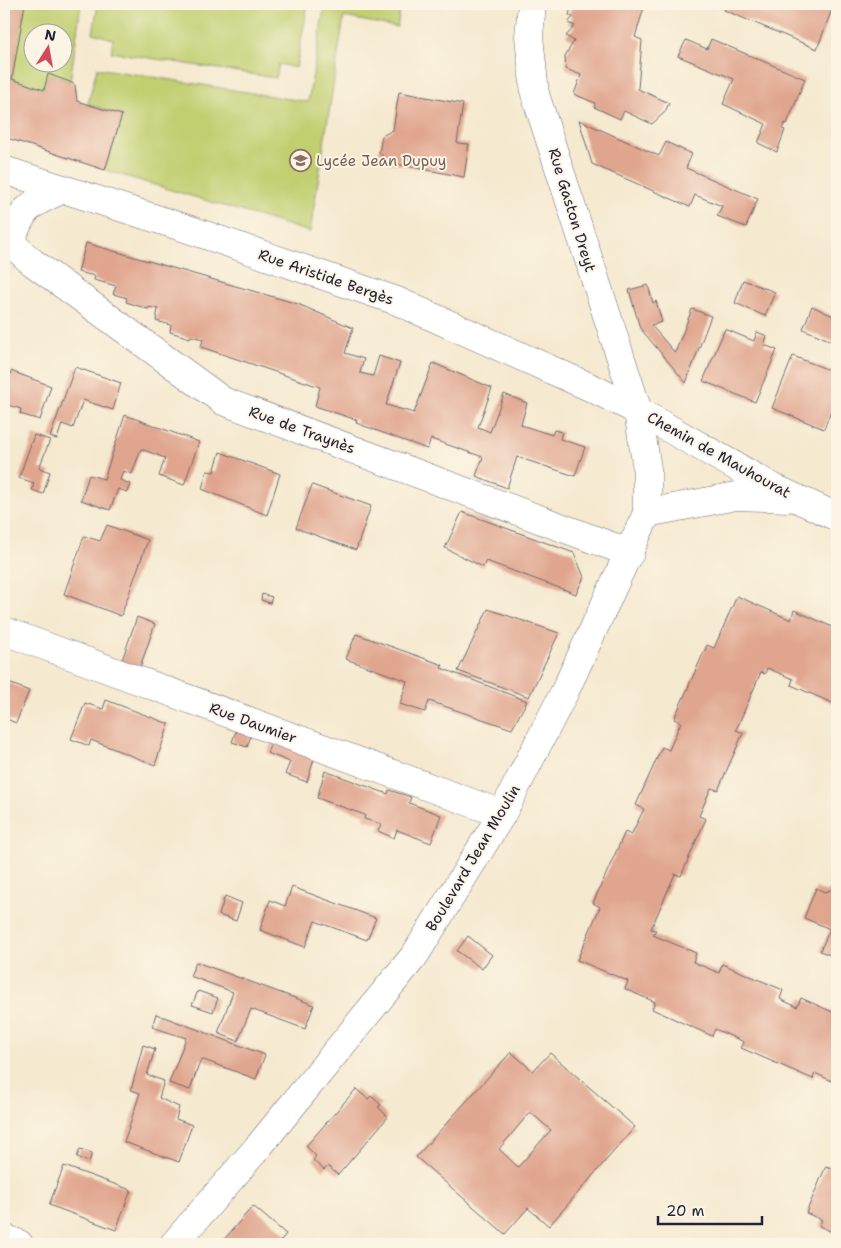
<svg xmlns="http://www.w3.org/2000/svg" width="841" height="1248" font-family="'Shantell Sans',sans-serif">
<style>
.green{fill:#c1cf71;stroke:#727856;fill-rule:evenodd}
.building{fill:#e0a58e;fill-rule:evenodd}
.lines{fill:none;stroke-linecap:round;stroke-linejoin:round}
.minor-casing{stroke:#6c686f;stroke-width:29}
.tertiary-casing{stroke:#6c686f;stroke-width:29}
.minor{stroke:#fff;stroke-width:28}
.tertiary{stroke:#fff;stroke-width:28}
.labels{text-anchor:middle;stroke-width:4;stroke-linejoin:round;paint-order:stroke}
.education-label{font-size:15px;fill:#785e54;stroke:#fcf5e5;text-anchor:start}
.street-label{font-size:15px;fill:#22223b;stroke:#fcf5e5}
</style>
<rect width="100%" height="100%" fill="#fcf5e5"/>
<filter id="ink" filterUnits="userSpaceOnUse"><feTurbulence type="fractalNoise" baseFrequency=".02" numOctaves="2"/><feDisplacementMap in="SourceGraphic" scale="10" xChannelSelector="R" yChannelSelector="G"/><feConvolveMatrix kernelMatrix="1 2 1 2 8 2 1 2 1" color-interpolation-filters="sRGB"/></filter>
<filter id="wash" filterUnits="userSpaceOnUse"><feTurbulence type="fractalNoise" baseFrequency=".0096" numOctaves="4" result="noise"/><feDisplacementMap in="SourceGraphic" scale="20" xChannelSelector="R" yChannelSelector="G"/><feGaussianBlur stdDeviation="1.12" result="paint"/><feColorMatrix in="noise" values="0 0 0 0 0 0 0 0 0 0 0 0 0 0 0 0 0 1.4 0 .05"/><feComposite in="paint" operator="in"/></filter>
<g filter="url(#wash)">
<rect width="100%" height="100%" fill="#f5e9cf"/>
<path class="green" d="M25,4H81L70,82L48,74L44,90L12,79ZM32,32H62V62H32Z
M98,4H308L296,68L279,64L276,78L111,52L113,39L93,33Z
M325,4H401L397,27L344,17L310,232L105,170L122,115L88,104L97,68L308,102Z"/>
<g id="blocks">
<path class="building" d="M4,4H25L12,79L44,90L48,74L70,82L75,85L77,101L122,115L105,170L4,137Z
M572,4H645L635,37L642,40L638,89L669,103L665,112L652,124L624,111L620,119L594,107L595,103L574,94L581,75L566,69L565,56L574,41L566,36L575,26L568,23L573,17L569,15Z
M726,4H834L817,49L724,10Z
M711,39L805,79L787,124L785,123L782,129L785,130L777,152L758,143L766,124L723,104L734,79L678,56L686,40L707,49Z
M399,92L463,104L457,143L469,144L464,177L386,162V159L379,153L382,136L393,130Z
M579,120L659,156L666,142L692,154L686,168L758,199L746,227L717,216L722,206L695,195L690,207L592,164Z
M86,243L298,304L353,328L345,353L364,359L360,373L373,376L379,356L400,363L386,405L414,413L433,363L492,388L478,427L490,432L504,394L527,403L521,425L552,435L554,430L562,432L560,439L585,447L575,476L517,457L507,488L476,476L483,457L431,439L427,449L356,423L357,420L315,406L320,387L201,347L203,339L191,336L190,338L170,332L171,325L156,321L158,309L149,307L148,309L126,302L127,298L113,294L116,286L94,280L95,276L78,272Z
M743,280L775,292L765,316L735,303Z
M648,285L653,303L656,301L662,322L651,325L675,353L692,309L711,316L686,383L640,328L629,290Z
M812,306L837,318V335L834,342L803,329Z
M725,329L754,341L757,332L767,336L764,345L777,350L755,402L703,381Z
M793,356L837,373V394L824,429L772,408Z
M75,367L121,383L113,410L83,400L73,428L62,424L57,439L50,437Z
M11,371L51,386L40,420L20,414L21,409L4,404V396Z
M125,415L199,442L184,485L159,476L165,458L141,449L132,474L123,471L120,480L130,484L127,492L118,489L110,510L81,500L89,475L104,479Z
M34,435L50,440L39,468L50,472L43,494L32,490L34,483L19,478Z
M220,452L280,474L267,515L202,489L207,471L214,472Z
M312,485L371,506L356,550L296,528Z
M462,512L574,553L584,577L576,594L486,561L483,567L445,548Z
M107,525L148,540L121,616L64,594L84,536L100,541Z
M262,594L272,597L270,603L261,600Z
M737,596L791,620L794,610L837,629L834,639L837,640V705L791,685L793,679L767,668L765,674L761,672L736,730L743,733L737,747L718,790L711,788L699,816L706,819L700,832L681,876L675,874L651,929L656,930L653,935L696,953L693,962L719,973L722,964L783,990L780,999L797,1007L801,998L837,1014L835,1024L837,1025V1069L832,1081L815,1073L813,1079L741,1048L744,1042L715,1029L712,1036L652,1009L655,1002L625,989L628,981L577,960L600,907L593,903L625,832L631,835L644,809L636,805L662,747L669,750L681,722L674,719L707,645L714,648Z
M488,609L559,633L529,697L458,671Z
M137,617L155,624L139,670L121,663Z
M356,634L443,665L441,668L527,701L512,729L429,701L425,712L400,704L407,681L346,659Z
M4,681L29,691L16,723L4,718Z
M106,700L169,724L155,765L91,740L89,746L71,739L85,703L103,709Z
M237,728L252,733L247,747L232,742Z
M272,741L315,756L307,782L285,774L290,762L267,753Z
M325,771L388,794L389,790L411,797L409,803L441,815L431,843L397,830L394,838L378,831L381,824L364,819L365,815L317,798Z
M292,887L376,918L367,940L315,921L305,947L260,930L270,900L285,906Z
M816,888L825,892L837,888V958L820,951L830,929L804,918Z
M225,896L242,903L236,921L219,915Z
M468,936L492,955L482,969L457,951Z
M196,962L314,1005L305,1029L251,1009L238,1041L218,1033L233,992L190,976Z
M198,991L218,998L213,1012L192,1005Z
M156,1014L265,1055L256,1079L201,1059L190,1090L169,1083L186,1038L152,1027Z
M143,1045L155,1049L147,1075L164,1081L159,1098L179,1107L176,1119L192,1125L179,1162L124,1142L140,1093L131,1090Z
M511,1052L533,1071L550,1053L635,1127L549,1226L528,1208L505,1234L416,1157ZM530,1112L551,1130L518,1167L499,1149Z
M356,1089L368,1099L371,1096L381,1105L378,1107L388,1117L338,1175L328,1166L324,1170L313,1160L316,1156L306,1146Z
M80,1149L92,1153L89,1162L77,1157Z
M64,1166L131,1190L116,1230L49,1205Z
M826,1166L837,1170V1234L819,1226L822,1220L806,1213Z
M253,1206L286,1234L278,1244H220Z"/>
</g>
</g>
<g filter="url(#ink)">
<use href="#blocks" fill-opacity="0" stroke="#6c686f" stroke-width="1"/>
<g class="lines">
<defs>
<path id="minor" d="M4,170L188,229L397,301L594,389L638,411L774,488L837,517
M4,237L32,262L223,401L630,553
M11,242C23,205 30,205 63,189
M647,513L736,496L788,498
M4,631L502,814
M4,1238L19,1244"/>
<path id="tertiary" d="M174,1244L259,1146L415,955L502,814L565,691L647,513V469L638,411L535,94L529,36L532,4"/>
</defs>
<use href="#minor" class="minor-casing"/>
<use href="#tertiary" class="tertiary-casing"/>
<use href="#minor" class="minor"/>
<use href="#tertiary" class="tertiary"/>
</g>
</g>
<defs>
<symbol id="school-ring" viewBox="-11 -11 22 22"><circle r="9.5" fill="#fcf5e5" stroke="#8d6e63" stroke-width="1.5"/><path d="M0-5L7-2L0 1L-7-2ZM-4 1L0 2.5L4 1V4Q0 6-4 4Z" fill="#8d6e63"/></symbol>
</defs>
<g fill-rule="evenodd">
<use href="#school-ring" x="288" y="148" width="25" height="25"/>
</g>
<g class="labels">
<g class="education-label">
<text x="316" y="166">Lycée Jean Dupuy</text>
</g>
<g class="street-label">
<text transform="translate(572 210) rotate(73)" y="5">Rue Gaston Dreyt</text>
<text transform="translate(326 277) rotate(19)" y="5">Rue Aristide Bergès</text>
<text transform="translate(302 430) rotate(20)" y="5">Rue de Traynès</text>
<text transform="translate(719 455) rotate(29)" y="5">Chemin de Mauhourat</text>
<text transform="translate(253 723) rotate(20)" y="5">Rue Daumier</text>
<text transform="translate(473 858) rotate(-59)" y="5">Boulevard Jean Moulin</text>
</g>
</g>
<rect width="841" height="1248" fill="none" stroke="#fcf5e5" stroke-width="20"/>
<g transform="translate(48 48) rotate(11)"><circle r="24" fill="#fcf5e5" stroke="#a5a1a1"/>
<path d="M0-4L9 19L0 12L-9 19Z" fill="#d1495b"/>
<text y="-8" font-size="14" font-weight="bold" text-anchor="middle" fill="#22223b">N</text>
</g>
<path d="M658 1216v8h104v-8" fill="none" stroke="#22223b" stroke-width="2.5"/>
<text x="666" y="1216" font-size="15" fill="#22223b" stroke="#fcf5e5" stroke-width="4" paint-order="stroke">20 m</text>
</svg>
